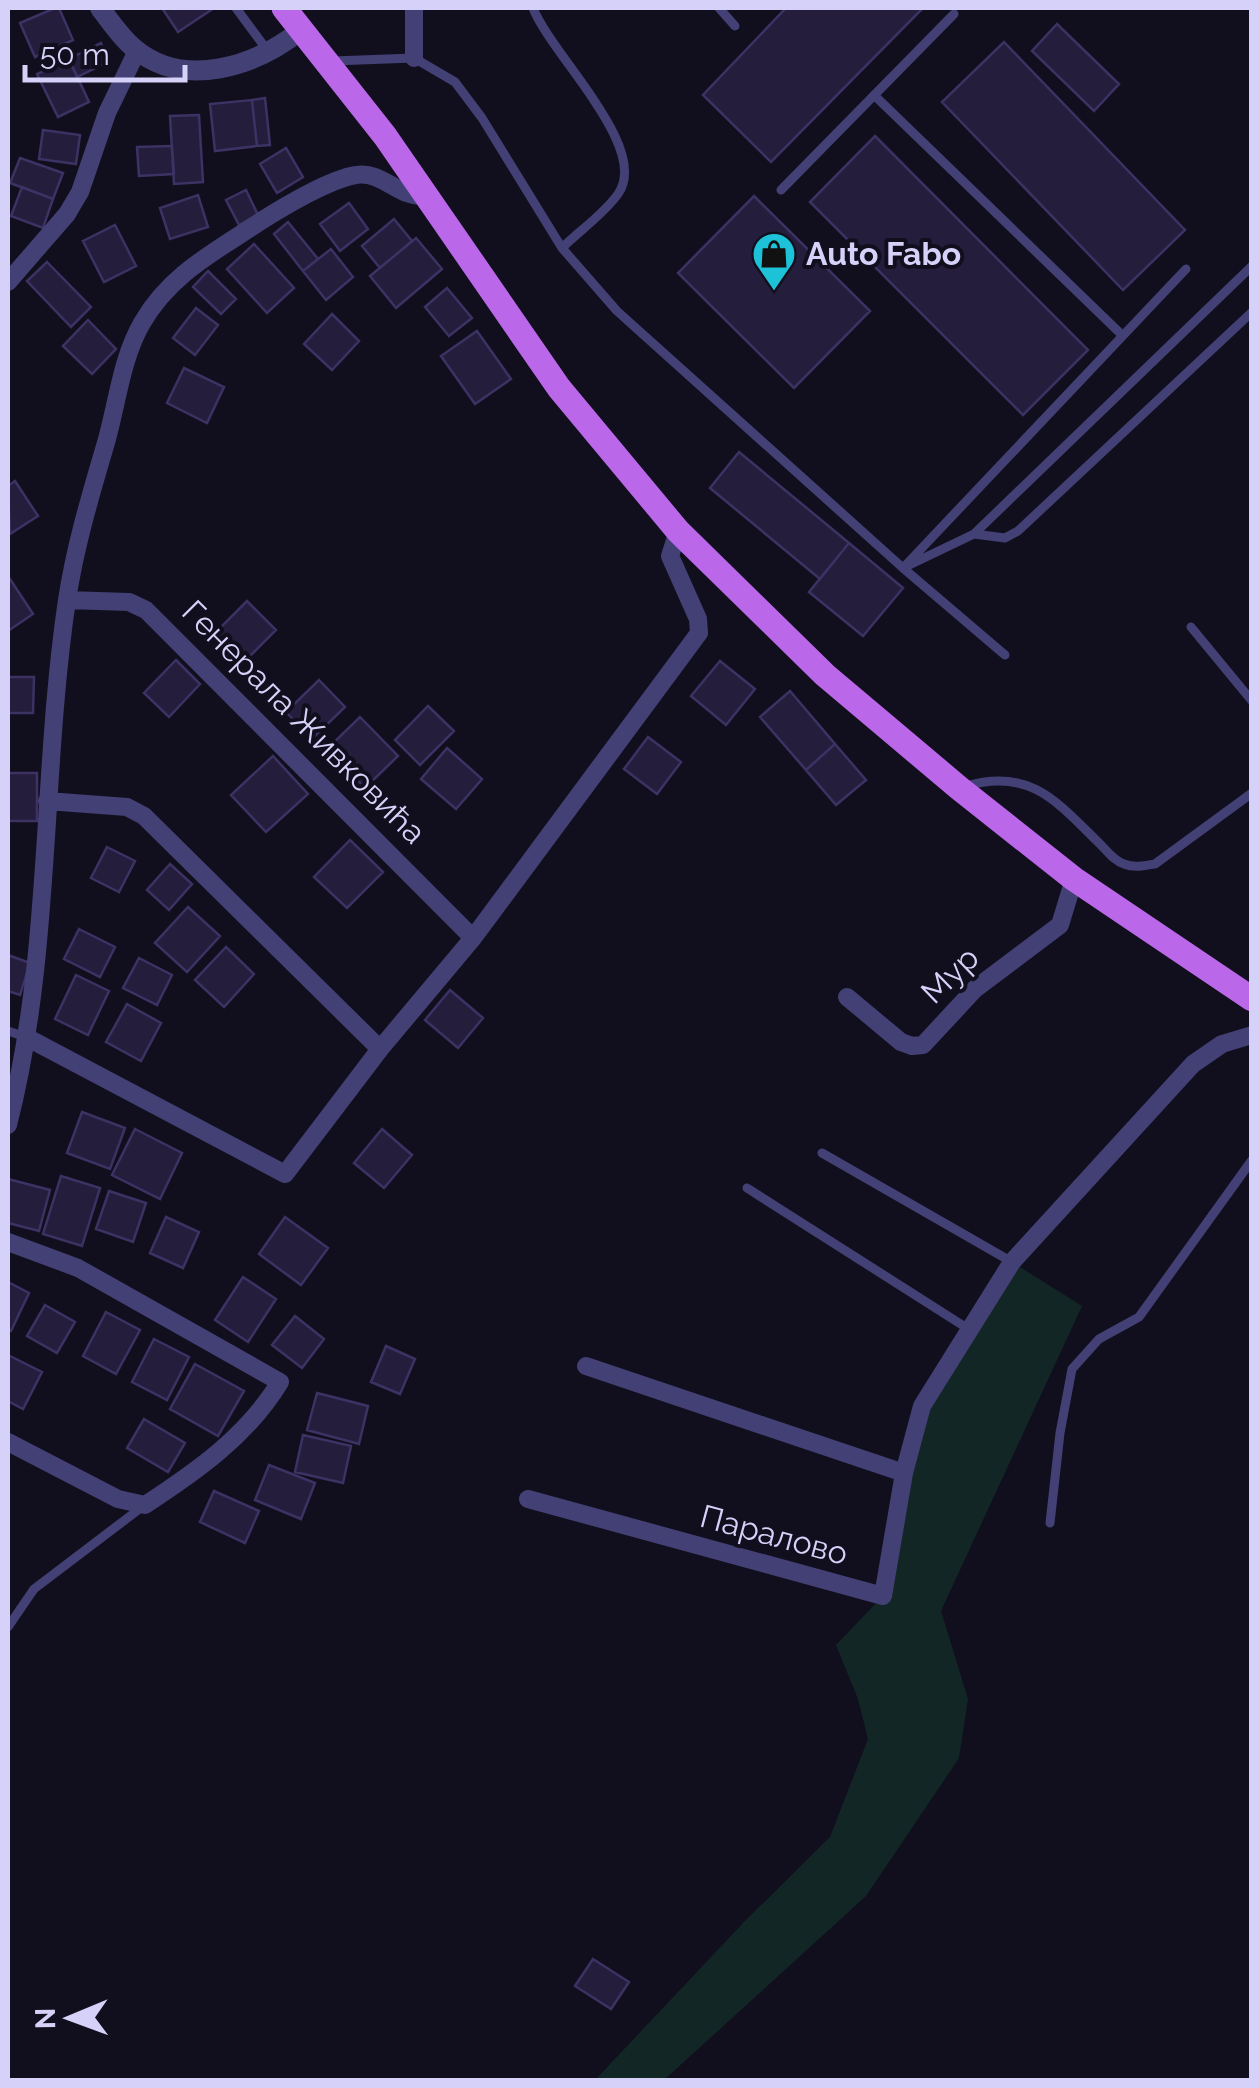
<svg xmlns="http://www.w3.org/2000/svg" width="1259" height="2088" font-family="Raleway,sans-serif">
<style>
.green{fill:#122626}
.building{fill:#241d3b;stroke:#3d3264;stroke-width:2.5}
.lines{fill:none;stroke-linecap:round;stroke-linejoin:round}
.service{stroke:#434076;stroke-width:9}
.minor{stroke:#434076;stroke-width:18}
.tertiary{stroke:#434076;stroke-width:20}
.primary{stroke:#bb67ea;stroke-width:25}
.labels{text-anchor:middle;stroke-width:8;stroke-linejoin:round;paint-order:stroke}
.poi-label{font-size:32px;font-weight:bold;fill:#d6d1f9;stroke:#110f1d;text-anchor:start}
.street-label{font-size:32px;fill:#d6d1f9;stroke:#110f1d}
</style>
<rect width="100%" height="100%" fill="#110f1d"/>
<path class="green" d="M1012,1262L1082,1306L941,1611L968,1699L959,1758L866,1896L664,2080H595L744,1922L830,1837L868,1739L858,1699L836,1645L883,1596L922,1406Z"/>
<path class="building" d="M55,8H59L73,40L35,57L20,23Z
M162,8H214L178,32Z
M786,8H923L771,162L703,95Z
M1057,24L1119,84L1094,111L1032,51Z
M1004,42L1185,230L1123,290L942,102Z
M101,43L110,61L77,77L69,59Z
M69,59L89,102L58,117L37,74Z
M265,98L270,145L257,146L252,100Z
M252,100L257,146L215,151L210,104Z
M199,115L203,182L174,184L170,116Z
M43,130L80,135L76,164L39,159Z
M875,136L1088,350L1023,415L810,202Z
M172,146L174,174L139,176L137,147Z
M286,148L303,177L277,193L260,164Z
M20,158L63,173L53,199L10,183Z
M22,187L53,199L43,228L11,216Z
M246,190L258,215L239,225L226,200Z
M198,195L208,227L170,239L160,208Z
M754,196L870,311L794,388L678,273Z
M349,203L368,229L340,251L320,224Z
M394,219L412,241L380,268L362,246Z
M288,222L318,259L303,271L274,234Z
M115,225L136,266L104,282L83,241Z
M416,238L442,269L396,308L370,276Z
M254,244L294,288L267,313L227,269Z
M331,249L353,277L326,300L303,271Z
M47,262L91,307L71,327L27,281Z
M208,271L236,299L221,314L193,287Z
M447,288L472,318L449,336L425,307Z
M196,308L218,325L195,355L173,338Z
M332,314L359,341L332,370L304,344Z
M88,320L116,349L92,374L63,346Z
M477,331L511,379L475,404L441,356Z
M184,368L224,387L207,423L167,403Z
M739,452L849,543L820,579L710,488Z
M15,481L38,516L10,534L8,486Z
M849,543L903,588L863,636L809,592Z
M10,579L33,614L8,631V581Z
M247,601L276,630L242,664L213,635Z
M176,660L200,684L169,717L144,693Z
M720,661L755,689L726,725L691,696Z
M8,677H34L33,713H8Z
M319,680L345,707L312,739L286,712Z
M790,691L835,744L806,770L760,717Z
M428,706L454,731L420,765L395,740Z
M360,717L398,756L365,788L327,749Z
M648,737L681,762L657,794L624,769Z
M835,744L866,780L836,805L806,770Z
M447,748L482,779L456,809L421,779Z
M273,756L308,794L266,832L231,795Z
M8,773H37V821H8Z
M350,840L383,872L347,908L314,877Z
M107,847L135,861L119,892L91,878Z
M170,864L192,884L169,910L147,890Z
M188,907L220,936L187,972L155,943Z
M79,929L115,947L100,977L64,959Z
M226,947L254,974L224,1007L195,980Z
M8,955L30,963L20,995L8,991Z
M139,958L172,975L157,1005L123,988Z
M76,975L109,991L88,1035L55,1019Z
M450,990L483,1018L458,1048L425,1020Z
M127,1004L161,1023L141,1061L106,1042Z
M82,1112L125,1128L110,1169L67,1153Z
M135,1129L182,1153L160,1199L112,1175Z
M382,1129L412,1155L384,1188L354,1163Z
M61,1176L100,1188L82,1246L43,1234Z
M8,1179L50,1190L39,1231L8,1223Z
M109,1191L146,1203L133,1242L96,1229Z
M166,1217L199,1232L183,1268L150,1253Z
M285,1217L328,1248L301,1285L259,1254Z
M243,1277L276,1299L248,1342L215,1320Z
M8,1282L29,1293L11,1331L8,1329Z
M45,1305L75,1322L57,1353L27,1336Z
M106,1312L140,1330L116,1374L83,1356Z
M295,1316L324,1339L302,1368L272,1345Z
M154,1339L189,1357L167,1400L132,1382Z
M386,1346L415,1359L400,1394L371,1382Z
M8,1355L42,1372L23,1409L8,1401Z
M195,1364L244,1391L218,1436L170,1409Z
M317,1393L368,1406L359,1444L307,1430Z
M144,1419L185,1443L168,1472L127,1448Z
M303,1435L351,1446L343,1483L295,1472Z
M269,1465L315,1483L301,1519L255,1500Z
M214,1491L259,1511L245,1543L200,1522Z
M593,1959L629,1982L611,2009L575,1986Z"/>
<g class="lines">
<path class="service" d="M236,8L267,50
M533,8C552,56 651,148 618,194C603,215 580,230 562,248
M719,8L735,26
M333,61L414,58L455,82L482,118L562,248L617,311L903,568L974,534L1252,266
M874,95L1122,335
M781,190L954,14
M974,534L1005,538L1018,531L1252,312
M1191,627L1252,701
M1005,655L903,568L1186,269
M966,786C1031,767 1058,803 1100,844C1107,851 1114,861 1124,864C1134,868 1144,866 1155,864L1252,793
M8,1031L26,1037
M822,1153L1012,1262
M747,1188L970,1330
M1050,1523L1060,1433L1072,1369L1099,1339L1139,1317L1252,1160
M8,1627L34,1589L142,1507"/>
<path class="minor" d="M414,58V8
M8,282L67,214L80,192L107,113L137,51
M67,600L129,602L146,610L473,938
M47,801L127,807L144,816L380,1049
M847,997L901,1042L912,1046L923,1045L975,989L1060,925L1074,879
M26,1037L285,1174L380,1049L473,938L699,633L698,619L670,556L678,531
M8,1125C52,954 41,775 67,600C75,547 90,497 105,446C117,406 121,359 142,323C170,274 216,251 261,221C283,207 330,179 356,175C382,170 399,199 426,196
M8,1242L78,1268L280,1382C247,1436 197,1471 145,1505L118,1499L8,1442
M586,1366L904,1473L922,1406L1012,1262L1193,1064L1222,1044L1252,1035
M528,1499L883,1596L904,1473"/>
<path class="tertiary" d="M100,8C111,22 121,38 135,49C185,90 256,66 301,30"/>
<path class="primary" d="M284,8L385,136L559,388L678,531L825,675L959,788L1074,879L1252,999"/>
</g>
<defs>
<symbol id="shop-pin" viewBox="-11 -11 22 30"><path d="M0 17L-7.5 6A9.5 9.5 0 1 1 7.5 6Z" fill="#1ec2d8" stroke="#110f1d"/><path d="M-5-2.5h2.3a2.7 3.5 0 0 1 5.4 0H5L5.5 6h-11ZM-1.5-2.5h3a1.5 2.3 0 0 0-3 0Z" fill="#111"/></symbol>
</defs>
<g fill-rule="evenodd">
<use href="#shop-pin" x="749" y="229" width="50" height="68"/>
</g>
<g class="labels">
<g class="poi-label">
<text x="806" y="265">Auto Fabo</text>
</g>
<g class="street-label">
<text transform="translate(304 722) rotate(45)" y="11">Генерала Живковића</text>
<text transform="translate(950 975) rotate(-44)" y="11">Мур</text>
<text transform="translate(774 1535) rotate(15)" y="11">Паралово</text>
</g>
</g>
<rect width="1259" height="2088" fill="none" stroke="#d6d1f9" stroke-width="20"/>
<g transform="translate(70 2018) rotate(269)" stroke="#110f1d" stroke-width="8" paint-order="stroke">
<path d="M0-8L18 38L0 25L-18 38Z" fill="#d6d1f9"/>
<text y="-15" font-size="28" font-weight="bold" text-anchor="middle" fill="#d6d1f9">N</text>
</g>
<path d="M25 65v15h160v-15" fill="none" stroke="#d6d1f9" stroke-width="5"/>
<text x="40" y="65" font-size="30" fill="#d6d1f9" stroke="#110f1d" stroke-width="8" paint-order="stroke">50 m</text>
</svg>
